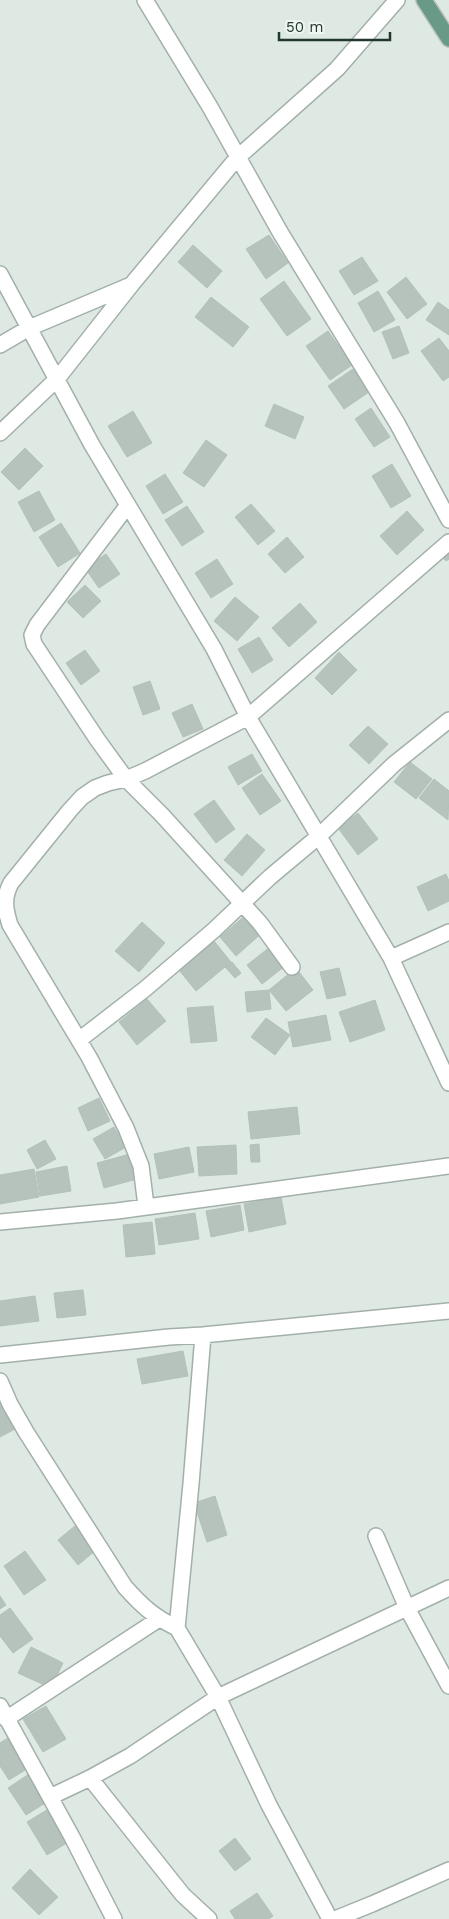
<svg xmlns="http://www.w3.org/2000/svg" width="449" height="1919" font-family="'Work Sans',sans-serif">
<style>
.building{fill:#b5c3bc;stroke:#b2c1b9}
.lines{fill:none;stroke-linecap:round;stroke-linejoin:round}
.minor-casing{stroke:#a3b0a9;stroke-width:18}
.primary-casing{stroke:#bdc3c1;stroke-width:18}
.minor{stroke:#fff;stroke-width:15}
.primary{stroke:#689a87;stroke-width:15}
</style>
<rect width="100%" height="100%" fill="#dfe9e3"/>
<path class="building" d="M269,235L288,263L266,279L246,249Z
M193,245L222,271L207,288L178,262Z
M362,257L378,281L354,295L339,271Z
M406,277L427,304L407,319L387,292Z
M284,281L311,319L287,336L260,299Z
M378,291L395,320L374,332L358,303Z
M211,297L249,327L233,347L195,317Z
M438,302L449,310V335L426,320Z
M399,326L409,353L393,359L382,332Z
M328,331L352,365L330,380L306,346Z
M439,338L449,351V377L443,381L421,351Z
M353,369L369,392L344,409L328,386Z
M274,404L304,417L295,439L265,426Z
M371,408L390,437L374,447L355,419Z
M133,411L152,443L127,457L108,426Z
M206,440L227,455L204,487L183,473Z
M25,448L43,466L19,490L1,472Z
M392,464L411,496L391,508L372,476Z
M165,474L183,502L163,514L146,486Z
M39,491L55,520L34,532L18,502Z
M251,504L275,531L258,545L235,517Z
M187,506L204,532L182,546L165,520Z
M407,511L424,530L397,555L380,536Z
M61,523L80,553L58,567L39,537Z
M287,537L304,557L285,573L268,554Z
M449,549V559L446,561L440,554Z
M106,554L120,574L99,588L85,568Z
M217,559L233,584L211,598L195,573Z
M85,585L101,601L83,618L67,602Z
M235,597L259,617L237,641L214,621Z
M300,603L317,622L289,647L272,628Z
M259,637L273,660L252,673L238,649Z
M85,650L100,671L81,685L66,663Z
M339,652L357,670L332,695L315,678Z
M150,681L160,709L143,715L133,687Z
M192,704L203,729L183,737L172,713Z
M368,726L388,744L369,764L349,745Z
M252,754L262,771L238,785L228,767Z
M410,762L432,779L416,799L394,782Z
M262,774L281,801L260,815L242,788Z
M434,779L449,791L448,820L419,798Z
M214,800L235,829L216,843L194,814Z
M358,813L378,839L358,855L338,828Z
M247,834L265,850L242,876L224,860Z
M446,874L449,881V901L428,911L417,887Z
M247,914L263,932L236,956L220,937Z
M142,922L165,943L139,972L115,951Z
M214,941L231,962L196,991L179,970Z
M270,947L285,966L262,984L247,965Z
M232,962L241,973L235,978L225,967Z
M296,968L313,990L286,1011L269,990Z
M339,968L346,995L327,999L320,972Z
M269,990L271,1009L247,1012L245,992Z
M147,999L166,1021L137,1045L119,1022Z
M375,1000L385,1030L350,1042L339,1012Z
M213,1006L217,1041L191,1043L187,1008Z
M326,1015L331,1040L293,1047L288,1022Z
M266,1018L290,1035L275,1055L251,1037Z
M99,1098L110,1121L88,1131L78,1108Z
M297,1107L300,1134L251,1139L248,1112Z
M114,1127L126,1147L105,1159L93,1139Z
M45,1140L56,1159L37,1169L27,1150Z
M259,1144L260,1162H251L250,1145Z
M236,1145L237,1174L199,1176L197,1147Z
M189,1147L194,1172L159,1179L154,1154Z
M130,1154L137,1179L104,1188L97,1163Z
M67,1166L71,1191L40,1196L36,1172Z
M34,1169L39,1197L0,1204V1175Z
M281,1197L286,1224L249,1232L244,1204Z
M240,1205L244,1230L211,1237L206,1211Z
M195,1213L199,1239L159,1245L155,1219Z
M152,1222L155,1254L126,1257L123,1225Z
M83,1290L86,1315L57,1318L54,1293Z
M35,1296L39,1321L0,1326V1301Z
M183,1351L188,1376L142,1384L137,1359Z
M0,1402L15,1429L0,1437Z
M215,1496L227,1535L207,1542L194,1503Z
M76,1525L96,1550L78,1565L58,1540Z
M25,1551L46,1580L24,1595L4,1566Z
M0,1596L6,1605L0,1609Z
M10,1608L33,1639L13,1653L0,1636V1615Z
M31,1647L63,1663L51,1688L18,1673Z
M46,1706L66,1739L43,1752L23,1719Z
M11,1736L30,1767L9,1780L0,1766V1743Z
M32,1772L50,1800L26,1815L8,1788Z
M50,1808L70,1841L47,1855L27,1822Z
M235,1838L251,1859L235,1871L219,1851Z
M30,1869L58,1897L39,1915L12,1888Z
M257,1893L273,1916L269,1919H235L230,1911Z"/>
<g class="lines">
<defs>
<path id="minor" d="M145,0L210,107L280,232L397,423L449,520
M0,274L92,445L214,649L248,717L391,958L449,1083
M0,345L29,328L131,285
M0,433L57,379L132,284L237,158L337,69L397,0
M128,505L37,625L32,635L34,644L97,739L126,779L162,815L260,923L292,967
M391,958L449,932
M79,1040L145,989L214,930L270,877L319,836L394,764L449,720
M146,1206L141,1166L126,1128L89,1057L10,925C5,909 3,898 11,883L70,810L82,797L95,788L108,783L126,779L145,771L248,717L449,542
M0,1222L117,1211L449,1166
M203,1335L191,1484L177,1628L218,1697L269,1805L330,1919
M0,1355L169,1337L203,1335L449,1311
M0,1381L10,1404L26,1432L125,1587C142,1606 154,1617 177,1628
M376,1536L407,1608L449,1686
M0,1706L72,1837L114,1919
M6,1719L159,1619
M90,1778L171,1880L183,1895L209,1919
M50,1797L90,1778L130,1756L218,1697L449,1588
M335,1919L372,1904L449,1870"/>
<path id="primary" d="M424,0L449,39"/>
</defs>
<use href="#minor" class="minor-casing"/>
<use href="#primary" class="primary-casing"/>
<use href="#minor" class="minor"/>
<use href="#primary" class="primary"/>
</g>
<path d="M279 32v8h111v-8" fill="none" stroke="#22372f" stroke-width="2.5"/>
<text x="286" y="32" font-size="15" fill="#22372f" stroke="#eff6f1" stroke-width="4" paint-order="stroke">50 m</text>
</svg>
